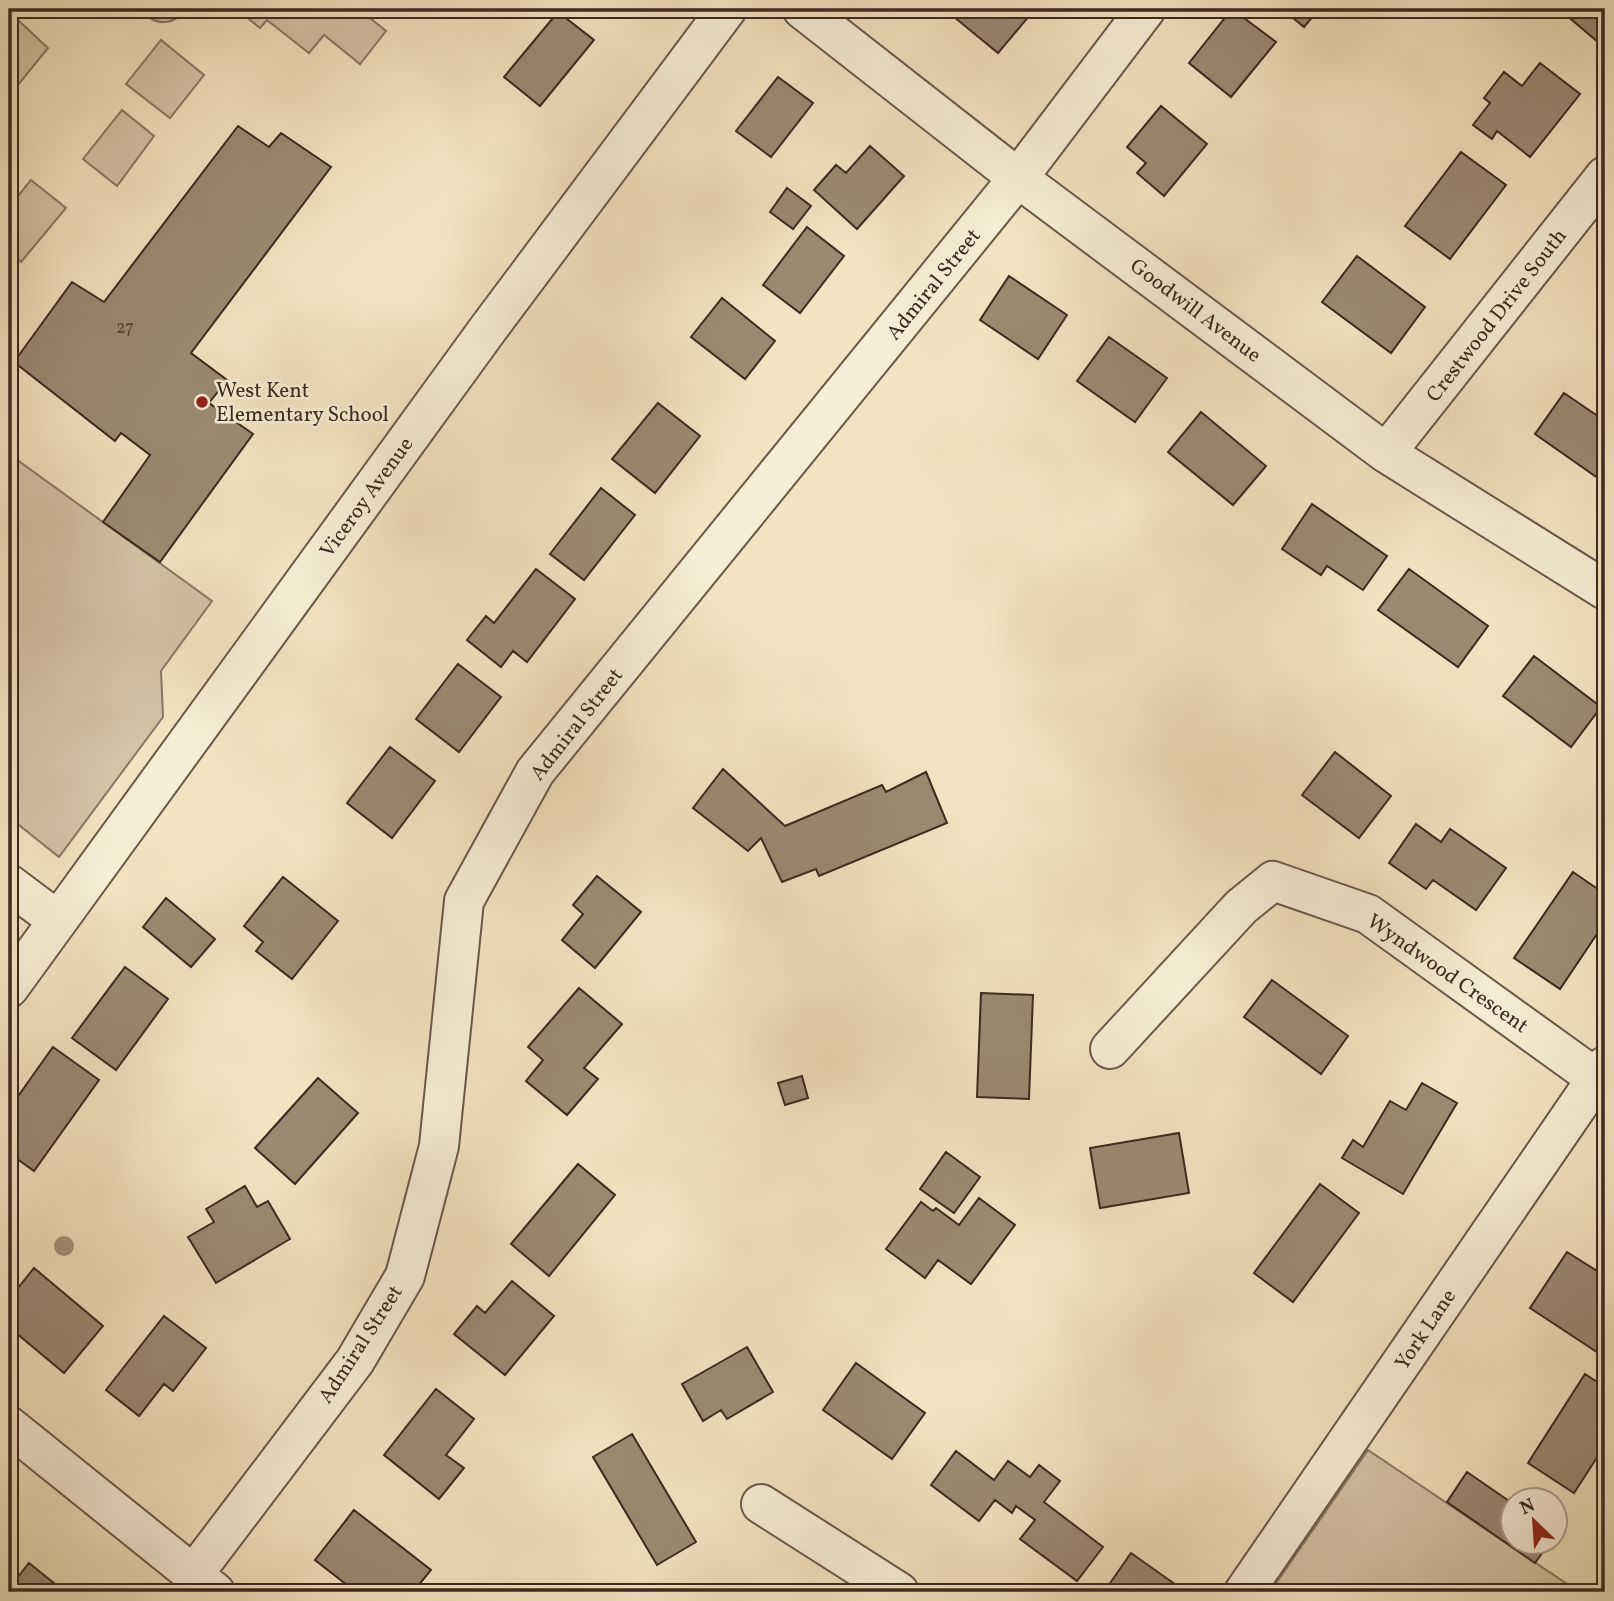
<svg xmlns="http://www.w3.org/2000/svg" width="1614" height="1601" font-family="Vollkorn,serif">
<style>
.green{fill:#d4c3a5;stroke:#887662;stroke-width:2}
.building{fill:#9b8a73;stroke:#3c2920;stroke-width:2}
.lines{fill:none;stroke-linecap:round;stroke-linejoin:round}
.minor-casing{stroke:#6a5848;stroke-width:42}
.minor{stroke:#f7edd6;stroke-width:38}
.tree{fill:#a3927a}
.poi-dot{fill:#8f2418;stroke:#f7edd6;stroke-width:2.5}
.labels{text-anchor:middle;stroke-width:5;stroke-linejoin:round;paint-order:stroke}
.number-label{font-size:18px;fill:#544135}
.street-label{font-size:21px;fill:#3c2920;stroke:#f7edd6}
.poi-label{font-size:21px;fill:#3c2920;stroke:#f7edd6;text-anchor:start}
</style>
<rect width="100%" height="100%" fill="#f3e3c0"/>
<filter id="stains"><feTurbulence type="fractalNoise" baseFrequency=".00286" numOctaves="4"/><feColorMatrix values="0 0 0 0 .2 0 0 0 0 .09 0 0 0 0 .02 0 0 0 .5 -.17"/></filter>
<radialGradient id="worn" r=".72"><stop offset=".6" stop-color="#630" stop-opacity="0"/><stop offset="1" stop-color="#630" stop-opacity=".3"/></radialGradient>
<path class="green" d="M142,9H185C175,26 153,27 142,9Z
M236,9H359L386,31L360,64L324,35L309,53L267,20L260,28Z
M18,20L48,48L9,96V31Z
M161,40L204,75L170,118L126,84Z
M122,110L154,136L117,186L83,159Z
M31,180L66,208L21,262L9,251V207Z
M9,454L212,601L161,671L163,717L59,857L9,817Z
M1368,1450L1579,1592H1270Z"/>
<path class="building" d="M961,9H1035L998,53L954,17Z
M1232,9L1276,42L1231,97L1189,63Z
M1282,9H1319L1304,27Z
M1559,9H1605V48Z
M558,12L594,40L540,106L504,77Z
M1540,63L1580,94L1530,157L1497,131L1492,139L1473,125L1490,103L1484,98L1504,72L1522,86Z
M778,77L813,103L771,157L736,131Z
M1161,106L1207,144L1164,196L1137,173L1146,163L1127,147Z
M238,126L269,147L281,133L331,167L191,353L227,380L209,403L253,434L160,562L103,522L150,455L121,433L115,441L14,362L72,282L104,302Z
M870,146L904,176L857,229L814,190L836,165L846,173Z
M1461,152L1506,185L1450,259L1405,226Z
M787,188L811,206L793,229L770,212Z
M807,227L844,256L800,313L763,285Z
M1357,256L1425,307L1391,353L1322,302Z
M1009,276L1067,315L1038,359L980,320Z
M722,298L775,341L745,379L691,337Z
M1109,337L1167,378L1135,422L1077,381Z
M1564,393L1605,421V483L1535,434Z
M658,403L700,436L655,493L612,459Z
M1201,412L1266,466L1233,505L1168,452Z
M601,488L635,515L584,580L550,554Z
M1312,504L1387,556L1363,590L1327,566L1321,575L1282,549Z
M536,569L575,599L527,662L513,651L501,667L467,640L486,616L494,623Z
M1409,569L1488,626L1458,667L1378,610Z
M1534,656L1601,707L1571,747L1503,696Z
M458,664L501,697L459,752L416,719Z
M390,747L435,781L392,838L347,803Z
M1335,752L1391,796L1359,838L1302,795Z
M723,769L785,826L882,785L886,792L926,772L947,823L819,876L816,869L782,882L761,838L748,851L693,808Z
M1416,824L1441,842L1450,829L1506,868L1476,910L1433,880L1426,889L1389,863Z
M1573,872L1605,894V922L1560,989L1514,958Z
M597,876L641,912L595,968L562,940L583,914L573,905Z
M283,877L338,921L292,979L256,951L263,942L244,926Z
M166,898L215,939L191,967L143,927Z
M125,967L168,999L116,1070L72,1038Z
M1272,980L1348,1036L1321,1074L1244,1017Z
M579,988L622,1024L584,1068L598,1079L567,1115L526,1081L543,1060L528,1047Z
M981,993L1033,995L1029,1099L977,1097Z
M53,1047L99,1080L34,1171L9,1153V1139L17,1127L9,1121V1109Z
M802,1076L808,1098L785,1105L778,1083Z
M318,1078L358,1113L295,1184L255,1148Z
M1422,1083L1457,1103L1403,1194L1342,1158L1353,1140L1363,1147L1390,1101L1406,1110Z
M1179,1133L1189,1193L1100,1208L1090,1148Z
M946,1152L980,1177L954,1213L920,1189Z
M578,1164L615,1195L549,1276L511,1244Z
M1320,1184L1359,1213L1293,1302L1254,1273Z
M245,1186L257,1207L268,1201L290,1239L216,1283L188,1237L214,1222L206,1209Z
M979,1198L1015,1225L971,1284L938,1260L925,1278L886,1249L921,1202L933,1211L936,1208L959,1225Z
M1567,1252L1605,1276V1283L1598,1294L1605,1298V1346L1600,1354L1530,1308Z
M34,1268L103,1326L64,1373L9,1327V1299Z
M512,1281L554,1316L505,1375L454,1334L477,1306L485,1313Z
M164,1316L206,1348L173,1391L164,1384L139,1416L106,1390Z
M747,1347L773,1392L727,1419L721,1410L703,1421L682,1384Z
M856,1363L925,1413L892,1459L823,1410Z
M1585,1374L1605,1387V1445L1574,1493L1528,1463Z
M436,1389L474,1419L446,1455L464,1468L439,1499L384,1455Z
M632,1434L696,1542L657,1565L593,1457Z
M956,1451L994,1480L1008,1461L1030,1477L1039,1465L1060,1481L1044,1502L1103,1547L1077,1581L1020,1539L1035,1520L1016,1506L1012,1513L995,1500L979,1521L931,1485Z
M1467,1472L1512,1503V1542H1550L1535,1563L1447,1502Z
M354,1510L431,1570L413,1592H356L315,1560Z
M1131,1553L1176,1585L1171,1592H1104Z
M29,1563L65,1592H9V1588Z"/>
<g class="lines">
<defs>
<path id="minor" d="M802,9L1018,178L1386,453L1605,590
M1386,453L1605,176
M9,884L57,920
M9,988L488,329L727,9
M1110,1049L1241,907L1273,881L1368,914L1597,1079
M9,1426L215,1592
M761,1504L899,1592
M193,1575L355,1361L405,1276L439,1146L464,901L535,772L1018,178L1146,9
M1244,1592L1605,1066"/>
</defs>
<use href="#minor" class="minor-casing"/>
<use href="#minor" class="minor"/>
</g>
<circle class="tree" cx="64" cy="1246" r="10"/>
<circle class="poi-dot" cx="202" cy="402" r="7"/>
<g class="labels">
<g class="number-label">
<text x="125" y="333">27</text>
</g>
<g class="street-label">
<text transform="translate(933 284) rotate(-51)" y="7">Admiral Street</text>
<text transform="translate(1196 310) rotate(37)" y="7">Goodwill Avenue</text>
<text transform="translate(1496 315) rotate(-52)" y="7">Crestwood Drive South</text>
<text transform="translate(366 497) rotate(-54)" y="7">Viceroy Avenue</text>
<text transform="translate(576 724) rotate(-52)" y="7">Admiral Street</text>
<text transform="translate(1448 973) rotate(35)" y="7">Wyndwood Crescent</text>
<text transform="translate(1425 1329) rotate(-56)" y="7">York Lane</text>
<text transform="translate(360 1344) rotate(-57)" y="7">Admiral Street</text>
</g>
<g class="poi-label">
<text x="216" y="397">West Kent<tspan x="216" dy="24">Elementary School</tspan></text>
</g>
</g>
<rect width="1614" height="1601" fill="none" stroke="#f3e3c0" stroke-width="35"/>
<rect x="10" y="10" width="1593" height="1580" fill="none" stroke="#3c2920" stroke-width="3.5"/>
<rect x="18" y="18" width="1579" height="1566" fill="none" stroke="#3c2920" stroke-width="2"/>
<g transform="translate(1534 1521) rotate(335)"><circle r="33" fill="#f7edd6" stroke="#ac9f8d" stroke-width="2"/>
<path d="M0-5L12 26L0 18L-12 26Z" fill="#8f2418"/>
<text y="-10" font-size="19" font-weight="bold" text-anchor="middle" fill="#3c2920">N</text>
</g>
<rect width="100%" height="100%" filter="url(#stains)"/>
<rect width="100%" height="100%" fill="url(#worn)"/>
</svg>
